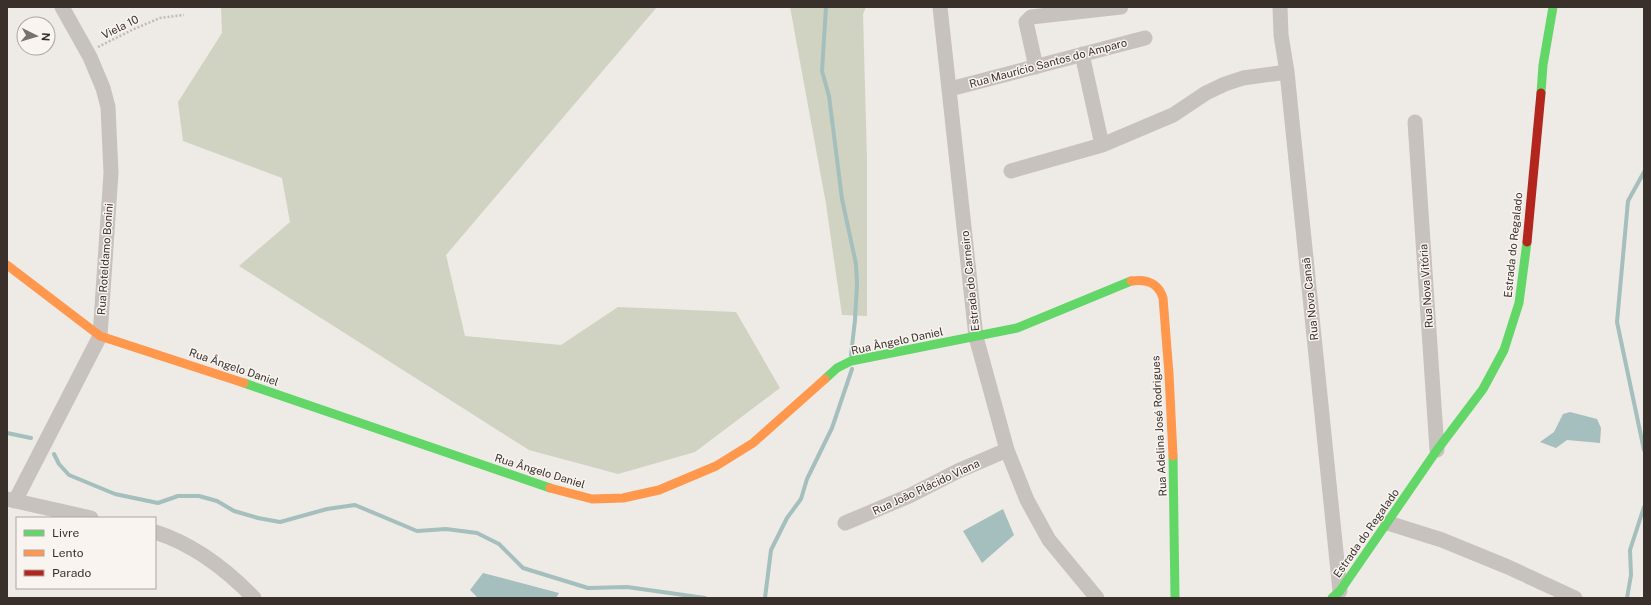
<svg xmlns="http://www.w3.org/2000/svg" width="1651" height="605" font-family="'Public Sans',sans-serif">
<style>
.green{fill:#d0d3c1}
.water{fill:#a4bfbd}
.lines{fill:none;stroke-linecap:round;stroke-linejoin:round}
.stream{stroke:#a4bfbd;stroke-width:4}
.path{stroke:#c0bbb7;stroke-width:2.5;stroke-dasharray:2 2;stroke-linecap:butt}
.street{stroke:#c8c2be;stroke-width:15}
.fast{stroke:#63d668;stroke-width:9}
.slow{stroke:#ff974d;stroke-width:9}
.jam{stroke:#b3261e;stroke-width:9}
.labels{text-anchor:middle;stroke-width:3;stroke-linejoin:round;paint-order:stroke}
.street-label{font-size:11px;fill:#39302c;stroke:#f9f4ef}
</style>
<rect width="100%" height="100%" fill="#eeeae6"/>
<path class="green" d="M221,7H657L446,255L465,336L561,345L618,307L736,312L780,388L695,452L618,474L529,450L239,266L290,222L282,178L183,141L178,102L222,33Z
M790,7H866L863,14L867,159V316L842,315L826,204Z"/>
<path class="water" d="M1570,412L1597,419L1601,428L1600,443L1567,440L1556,448L1540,442L1554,432L1563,414Z
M1003,509L1014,535L982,563L963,531Z
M483,573L559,593L556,598H478L470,590Z"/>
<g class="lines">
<path class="stream" d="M826,7L822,71L829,96L842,199L856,264L857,284L855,320L851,355
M1644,172L1628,201L1617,322L1644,450
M7,433L31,438
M54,454L59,464L69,475L115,494L158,503L178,496H199L217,501L234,511L258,518L280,522L327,509L355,505L417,531L446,529L477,533L499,544L523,568L588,588L627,587L705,598
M765,598L771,550L787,518L801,499L807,479L832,428L852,369
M1627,598L1631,575L1630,550L1644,507"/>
<path class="path" d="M98,47L134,29L160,18L184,15"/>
<path class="street" d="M940,7L976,337L1007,450L1027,500L1049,540L1097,598
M1280,7L1281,35L1287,72L1340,591
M1082,54L1102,145
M1036,67L1026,22L1031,17L1121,7
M950,89L1145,38
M1415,122L1437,450
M1011,171L1102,145L1173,115L1206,93L1225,84L1243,78L1287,72
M7,499L91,518
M15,501L100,336L111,173L108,107L103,88L90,57L62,7
M845,523L909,496L958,471L1007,450
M1388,523L1442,540L1508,567L1575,598
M155,532C193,544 226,569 254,598"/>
<path class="fast" d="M1541,93L1543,65L1553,7
M825,379L837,368L851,361L1017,328L1131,281
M244,383L550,488
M1173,456L1175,598
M1332,598L1340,591L1437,450L1483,389L1504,350L1519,303L1527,242"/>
<path class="slow" d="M7,265L100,336L244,383
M1131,281C1146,279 1158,282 1163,298L1169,374L1173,456
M550,488L592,499L623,498L659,490L716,466L753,443L825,379"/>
<path class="jam" d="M1527,242L1541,93"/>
</g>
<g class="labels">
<g class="street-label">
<text transform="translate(120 27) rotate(-26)" y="4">Viela 10</text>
<text transform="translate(1048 63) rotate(-15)" y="4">Rua Maurício Santos do Amparo</text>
<text transform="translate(1513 245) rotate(-84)" y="4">Estrada do Regalado</text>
<text transform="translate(105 259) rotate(-86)" y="4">Rua Roteldamo Bonini</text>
<text transform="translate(970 281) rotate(-96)" y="4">Estrada do Carneiro</text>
<text transform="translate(1426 286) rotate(-94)" y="4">Rua Nova Vitória</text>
<text transform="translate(1310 299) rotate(-96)" y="4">Rua Nova Canaã</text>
<text transform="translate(897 341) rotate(-12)" y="4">Rua Ângelo Daniel</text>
<text transform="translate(234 367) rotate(19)" y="4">Rua Ângelo Daniel</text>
<text transform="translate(1159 426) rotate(-93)" y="4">Rua Adelina José Rodrigues</text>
<text transform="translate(540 471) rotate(17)" y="4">Rua Ângelo Daniel</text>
<text transform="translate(926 487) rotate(-25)" y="4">Rua João Plácido Viana</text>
<text transform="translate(1366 533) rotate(-55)" y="4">Estrada do Regalado</text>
</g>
</g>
<rect width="1651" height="605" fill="none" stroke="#39302c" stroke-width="16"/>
<rect x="16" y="517" width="140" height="72" fill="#f9f4ef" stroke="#aca6a1"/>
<rect x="24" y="530" width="20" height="6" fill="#63d668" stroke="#aca6a1"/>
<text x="52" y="537" font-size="12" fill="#39302c">Livre</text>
<rect x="24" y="550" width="20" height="6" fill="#ff974d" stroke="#aca6a1"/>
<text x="52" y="557" font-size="12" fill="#39302c">Lento</text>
<rect x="24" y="570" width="20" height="6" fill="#b3261e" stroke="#aca6a1"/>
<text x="52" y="577" font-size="12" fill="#39302c">Parado</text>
<g transform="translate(36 36) rotate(95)"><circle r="19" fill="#f9f4ef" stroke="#aca6a1"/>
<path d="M0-3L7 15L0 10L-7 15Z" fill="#78716d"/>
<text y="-6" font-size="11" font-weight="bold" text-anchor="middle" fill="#39302c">N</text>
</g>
</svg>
